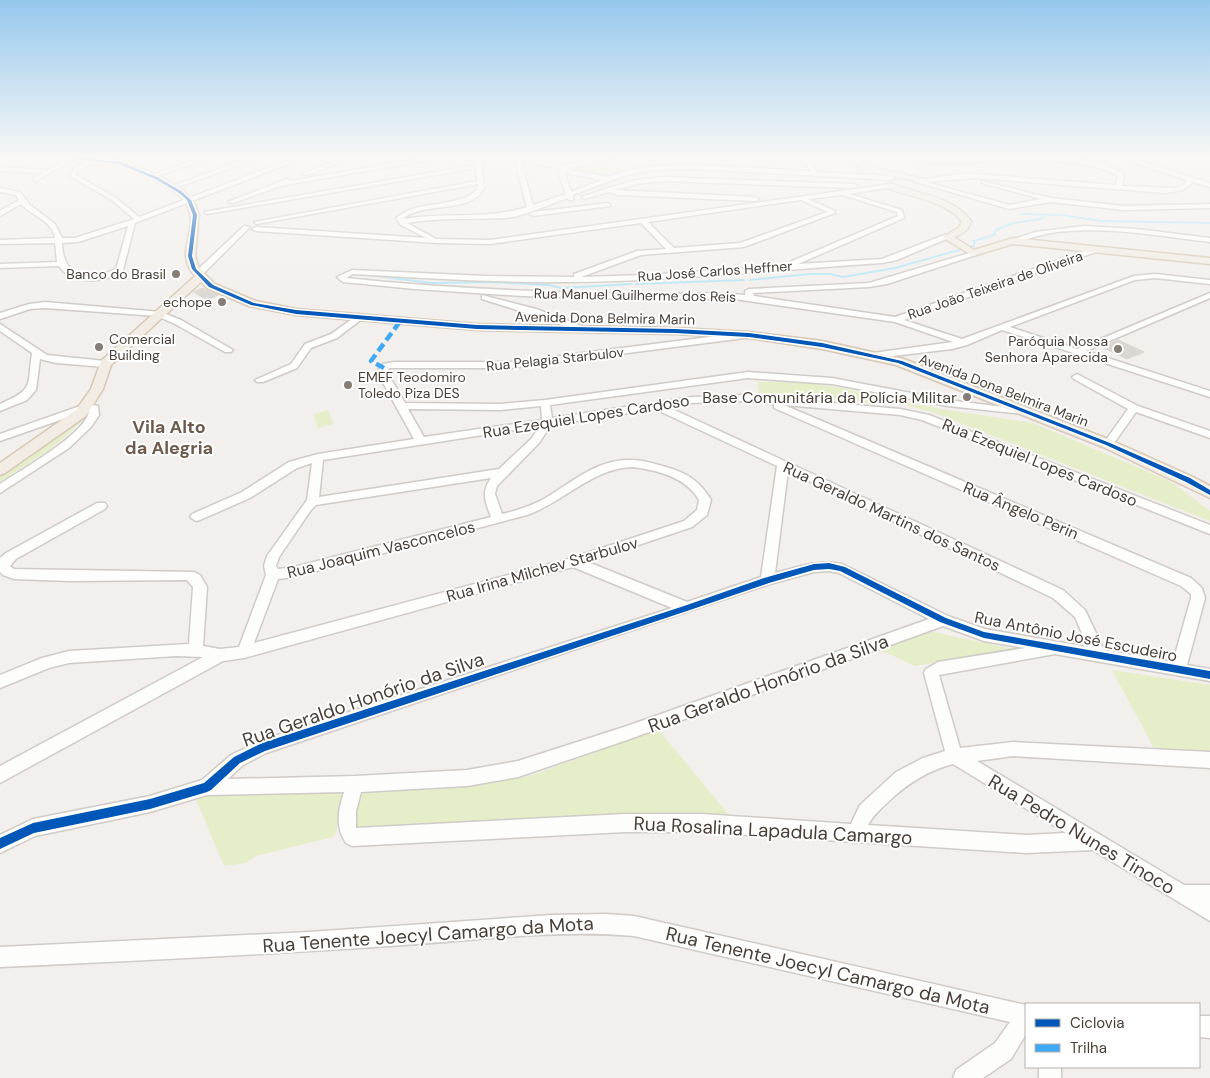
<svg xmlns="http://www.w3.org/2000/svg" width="1210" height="1078" font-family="'DM Sans',sans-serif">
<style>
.green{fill:#e5eec9}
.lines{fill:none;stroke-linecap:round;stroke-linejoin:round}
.stream{stroke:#b8e5f4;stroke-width:2}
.building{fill:#dad6d2;stroke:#dbd6d0}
.minor-casing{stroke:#cfcbc7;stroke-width:3}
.major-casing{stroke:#d6c8b7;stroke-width:3}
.minor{fill:#fdfdfc;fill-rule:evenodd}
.major{fill:#f1ece4;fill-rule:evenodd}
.quiet{stroke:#3fa9f5;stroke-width:4.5;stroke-dasharray:9 4.5;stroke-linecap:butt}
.cycleway-casing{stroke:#fff;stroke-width:3}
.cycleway{fill:#0057b8;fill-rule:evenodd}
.poi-dot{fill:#857d76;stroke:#fff;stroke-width:2}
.labels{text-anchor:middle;stroke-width:4;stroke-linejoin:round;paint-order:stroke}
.far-street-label{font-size:14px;fill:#4a3f36;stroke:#fff}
.far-poi-label{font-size:14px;fill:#4a3f36;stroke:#fff;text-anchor:end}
.poi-label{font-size:16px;fill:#4a3f36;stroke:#fff;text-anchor:end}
.street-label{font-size:16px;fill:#4a3f36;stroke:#fff}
.neighbourhood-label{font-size:18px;font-weight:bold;fill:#6e5b4c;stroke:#fff}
.near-street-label{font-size:19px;fill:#4a3f36;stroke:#fff}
</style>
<rect width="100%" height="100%" fill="#f2efec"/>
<path class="green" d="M625,157H668V165L633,168L607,176L571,169L606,163Z
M758,382L809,383L841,388L940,409L1033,423L1158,476L1174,484L1210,511V521L932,412L906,405L759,394Z
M328,410L333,424L318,428L314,414Z
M85,416H87L66,436L49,450L0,482V474Z
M933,632L1014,649L915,666L887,653L865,650Z
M1112,670L1210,685V755L1156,752Z
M658,729L733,820L353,829C353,816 355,801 365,792L530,776Z
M339,793L342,798L336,833L333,837L256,856L246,863L224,866L196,799L211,794Z"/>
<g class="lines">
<path class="stream" d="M1021,214L1062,215L1101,221L1210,223
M965,248L974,246V241L994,235L996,230L1013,223L1041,219L1043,215
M370,275L431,283L491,282L549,285L561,288L631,284
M750,280L810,274H830L843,277L895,268L959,250
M636,284L744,280"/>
</g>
<path class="building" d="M202,288L206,290L218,295L208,300L193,292Z
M1118,340L1144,352L1127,359L1102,347Z"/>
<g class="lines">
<defs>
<path id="minor" d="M70,157L76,158L35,182L33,179L42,173L0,171V167L48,170Z
M93,157H101L79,170L76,175L116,198L139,217L297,157H306L135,223L123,270C107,283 72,286 59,266L0,268V264L57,262L55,243L0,244V240L55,238C52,220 33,217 21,204L0,216V211L19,200L16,195L0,192V188L20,192L30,205L55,224L62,238H75L134,219L112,200L70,176L75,168ZM128,226L116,269C87,282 63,278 62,243L78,242Z
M202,157H212L154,177L149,176Z
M252,157H262L175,188L170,187Z
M344,157H353L308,175L303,174Z
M431,157H447L280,186L233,203L228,202L287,179L290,181Z
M476,157H482L483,182L485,186C472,216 424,200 403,219C445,212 487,220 527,207L515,162L518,157H527L521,162L533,205L566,194L559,175L560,169L533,163L535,160L563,166L606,157H619L566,169L608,177L625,171L653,166L694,165L811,171L799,157H805L818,172L892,176L895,178L892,180L694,169L653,170L626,175L573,195V200H569L567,198C551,204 522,217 506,218C473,220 439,217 407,223L436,239L490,240L890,184L892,185V187L849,194L902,210L904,218L798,264L882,259L944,235L951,237L897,260L882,263C778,270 673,281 569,282C497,283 425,278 353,274L346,278C440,288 536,292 631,294C669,295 707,291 745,295V291L749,289L869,283L976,251V255L887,284L869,287L753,293L754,296L895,317L1093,248L1097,250L1096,252L904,320L962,339L1134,276L1155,274L1210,280V284L1155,278L1135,280L1010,327L1077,349L1210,293V298L1086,351L1210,391V397L1002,330L967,345L952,349L876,358L873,357V353L953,342L895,322L735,299H632L523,296L415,289L343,282L337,277L352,270L487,276L574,277V274L637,251L666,249L641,223L490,244L437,243L256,231L252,229L256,227L426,238L401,225L396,218L397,217C402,214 408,210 415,208C429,204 479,202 478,184L257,224L254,222L477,181L476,168L207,214L204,212L476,165ZM565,173L602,180L571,192ZM843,195L897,212L898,216L792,261L791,263L793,265L647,275L581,277L641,255L744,247L835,213V211L808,199ZM801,200L827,212L740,243L674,248L648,222Z
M901,157C921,157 940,159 959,159C998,159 1094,149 1124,175L1122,186L1174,188L1182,186L1187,180L1117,157H1127L1210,183V187L1193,182L1183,190L1166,193L976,178L926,182L1009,205L1041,199L982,183V181L1051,198L1124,206L1210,204V208L1124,210L1050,202L1009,209L913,181L960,174H976L1116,185L1118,176C1081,154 998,162 955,163C938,163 916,164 901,157Z
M662,177L854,184L857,186L854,188L662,181L636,184L615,190L756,197L759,199L756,201L618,195L609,192L584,199L581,197L635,180Z
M608,203L610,204V206L533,216L530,214L533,212Z
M244,226L250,227L201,276H195V272Z
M1084,226L1136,229L1210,238V242C1160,236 1108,226 1057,232C1042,234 1028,239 1013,243L1009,241L1035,232Z
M482,295L536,309L590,329L589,331H583L482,299Z
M45,302L161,312L181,320L233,350L231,352H225L175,324L157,316L45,308L30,309L0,319V313L29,304Z
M359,314L363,317L362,319L337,338L311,348L297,368L263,382H257L255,380L291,364L305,344L331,334Z
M0,324L47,355L105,361L110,364L105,367L56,363L40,359L36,390L27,400L0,411V404C35,389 27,386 32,353L0,331Z
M749,332L752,333V337L511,368H389L387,372L405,403L500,404L545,400L748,372L832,378L948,400L1028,410L1033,413L1032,415L948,406L832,384L748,378L550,405L552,418L692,397L742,395L900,409L929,415L1210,525V534L922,420L900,415L784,405L1191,578L1202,588L1205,598L1187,665L1210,669V681L1055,654L939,675L960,748L1013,742L1210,752V768L1013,756L977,761L1184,885H1210V921L1093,850L1026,853L702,832H625L352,846L346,843C335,826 338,811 344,792L207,795L150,812L35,836L0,853V835L33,819L150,796L202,780L231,755L262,740L672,608L573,567L244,658L223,661L0,783V766L203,657L176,656L69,663L49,668L0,688V675L42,658L69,651L189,644L193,587L187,580L70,581L14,579L3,575L0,572V558L6,553L97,503H105L107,506L105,509L16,559L10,566L14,569L194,572L200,575L207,587L203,646L220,649L239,647L266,575L264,566L267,556L307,500L312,463L297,468L250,498L200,520L196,521L190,517L192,514L242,492L289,462L318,454L414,439L377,372L383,364L394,362H511ZM742,401L774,404V408L1181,586L1191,594V598L1173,662L1104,650L1085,610L1063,590L668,407L692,403ZM541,406L542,420L424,437L408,409L500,410ZM655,409L777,466L761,577L687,602L588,562L692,527L707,515L711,500C700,481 687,473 666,467C655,464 644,460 632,460C597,458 570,484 542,500C530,506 516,511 502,514L495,494L497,486L539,443L551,425ZM540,426L532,438L499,469L319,497L323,460ZM632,467C657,470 686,477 699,500L697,510L684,521L572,558L254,643L278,579L294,577L527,515C564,502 591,469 632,467ZM788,471L1053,598L1075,617L1088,647L985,629L948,616L842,564C818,559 798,567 775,573ZM491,478C481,492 485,501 491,517L294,567L278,569L276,566L279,557L311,510L316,505ZM829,571L839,573L929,619L627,726L518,761L467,770L355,776L228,779L243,765L266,753L770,584L814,572ZM943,626L984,641L1025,648L938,662L926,669L924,673L945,751L923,758L896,772L860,805L851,824L702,814H625L356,828V811L361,792L467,786L518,777L627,740ZM953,764L1066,833L1026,835L868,825C873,815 881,809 889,801C908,783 927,771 953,764Z
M1077,374L1138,406L1210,431V438L1136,412L1112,446H1104L1103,444L1128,409L1074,379L1072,377Z
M86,404L98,406L99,415L91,427L69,448L0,493V484C18,472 89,432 89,410L0,441V434Z
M606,914L634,916L1026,1005V1034L1011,1059L983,1078H953L956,1070L995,1043L1010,1022L634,936C552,929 471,941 389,946C259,955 130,961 0,967V947L309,932L551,915Z
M1199,1016H1210V1038L1199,1037Z
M1039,1067H1061V1078H1039Z"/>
<path id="major" d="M57,157H87L123,161L159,176L183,190L193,200L199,215L195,256L199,268L215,284L256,301L296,309L477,324L675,328L749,332L822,341L904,359L1113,441L1193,477L1210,486V498L1103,447L896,365L822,349L749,338L675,334L477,330L296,315L249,306L207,288L201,282L111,365L103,389L86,416L5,473L0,475V463L76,410L91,389L101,361L195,276C174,254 197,232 189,211C188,207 186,203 184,200C173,187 133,168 117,165C100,162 70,165 57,157Z
M843,157H852L877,168L929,180L925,182C898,177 864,175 843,157Z
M887,184H893C920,195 952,196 971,221C969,230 963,234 954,237L974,250L1013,238L1210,258V264L1013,244L973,256L942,237L959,228L962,221C943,200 913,198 887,188Z"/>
</defs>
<use href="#minor" class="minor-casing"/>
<use href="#major" class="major-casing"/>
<use href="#minor" class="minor"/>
<use href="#major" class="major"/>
<path class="quiet" d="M384,368L371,361L401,320"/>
<defs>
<path id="cycleway" d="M59,157H74L121,162L157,177L181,191L191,200L197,215L192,256L196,269L213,285L254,303L296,310L477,325L675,329L749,333L822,343L902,361L1110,443L1190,478L1210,490V495L1186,482L1106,445L898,363L822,347L749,337L675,333L477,329L296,314L251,305L209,287L192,269L188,256L193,215L187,200L179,193L155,179L119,164Z
M829,563L845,567L946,618L984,632L1210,671V679L984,638L940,622L840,571L829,569L814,570L769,583L690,610L265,751L240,763L211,790L207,792L150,809L34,833L0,849V838L33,823L150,799L204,783L234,757L262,743L684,606L764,578L814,564Z"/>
</defs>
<use href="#cycleway" class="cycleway-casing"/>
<use href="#cycleway" class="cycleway"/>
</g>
<linearGradient id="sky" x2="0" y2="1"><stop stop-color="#95c8ed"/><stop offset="0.51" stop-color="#f9f8f6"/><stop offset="1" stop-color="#f9f8f6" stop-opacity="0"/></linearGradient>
<rect width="1210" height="308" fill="url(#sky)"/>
<g class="poi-dot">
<circle cx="176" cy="274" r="5"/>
<circle cx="222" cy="302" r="5"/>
<circle cx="99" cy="347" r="5"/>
<circle cx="1118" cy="349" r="5"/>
<circle cx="348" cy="385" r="5"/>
<circle cx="967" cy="397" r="5"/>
</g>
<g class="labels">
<g class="far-street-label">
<text transform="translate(715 271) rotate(-4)" y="5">Rua José Carlos Heffner</text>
<text transform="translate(995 285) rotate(-19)" y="5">Rua João Teixeira de Oliveira</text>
<text transform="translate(635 295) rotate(1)" y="5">Rua Manuel Guilherme dos Reis</text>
<text transform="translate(605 318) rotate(1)" y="5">Avenida Dona Belmira Marin</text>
<text transform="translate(555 359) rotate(-6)" y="5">Rua Pelagia Starbulov</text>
<text transform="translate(1004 390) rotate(21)" y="5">Avenida Dona Belmira Marin</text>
</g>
<g class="far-poi-label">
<text x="166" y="279">Banco do Brasil</text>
<text x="212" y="307">echope</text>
<text x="109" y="344" text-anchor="start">Comercial<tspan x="109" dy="16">Building</tspan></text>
<text x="1108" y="346">Paróquia Nossa<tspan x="1108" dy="16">Senhora Aparecida</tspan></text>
<text x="358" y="382" text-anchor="start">EMEF Teodomiro<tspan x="358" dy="16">Toledo Piza DES</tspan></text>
</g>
<g class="poi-label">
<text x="957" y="403">Base Comunitária da Polícia Militar</text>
</g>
<g class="street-label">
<text transform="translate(586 416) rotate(-9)" y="6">Rua Ezequiel Lopes Cardoso</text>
<text transform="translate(1040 462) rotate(22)" y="6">Rua Ezequiel Lopes Cardoso</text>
<text transform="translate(1021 510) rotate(23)" y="6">Rua Ângelo Perin</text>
<text transform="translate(892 516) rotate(25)" y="6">Rua Geraldo Martins dos Santos</text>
<text transform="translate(381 549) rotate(-14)" y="6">Rua Joaquim Vasconcelos</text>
<text transform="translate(542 569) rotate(-16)" y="6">Rua Irina Milchev Starbulov</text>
<text transform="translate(1076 636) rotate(11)" y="6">Rua Antônio José Escudeiro</text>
</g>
<g class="neighbourhood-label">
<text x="169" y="433">Vila Alto<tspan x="169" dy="21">da Alegria</tspan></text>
</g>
<g class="near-street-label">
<text transform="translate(768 683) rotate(-20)" y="7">Rua Geraldo Honório da Silva</text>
<text transform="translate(363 699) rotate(-19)" y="7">Rua Geraldo Honório da Silva</text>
<text transform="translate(773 830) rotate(3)" y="7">Rua Rosalina Lapadula Camargo</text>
<text transform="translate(1082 834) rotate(31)" y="7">Rua Pedro Nunes Tinoco</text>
<text transform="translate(428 934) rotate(-4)" y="7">Rua Tenente Joecyl Camargo da Mota</text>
<text transform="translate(828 970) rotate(13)" y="7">Rua Tenente Joecyl Camargo da Mota</text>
</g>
</g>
<rect x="1025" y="1003" width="175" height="65" fill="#ffffff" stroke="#b7b2af"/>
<rect x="1035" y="1019" width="25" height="8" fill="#0057b8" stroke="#b7b2af"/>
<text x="1070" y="1028" font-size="15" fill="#4a3f36">Ciclovia</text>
<rect x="1035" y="1044" width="25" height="8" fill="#3fa9f5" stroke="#b7b2af"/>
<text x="1070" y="1053" font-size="15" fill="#4a3f36">Trilha</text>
</svg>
